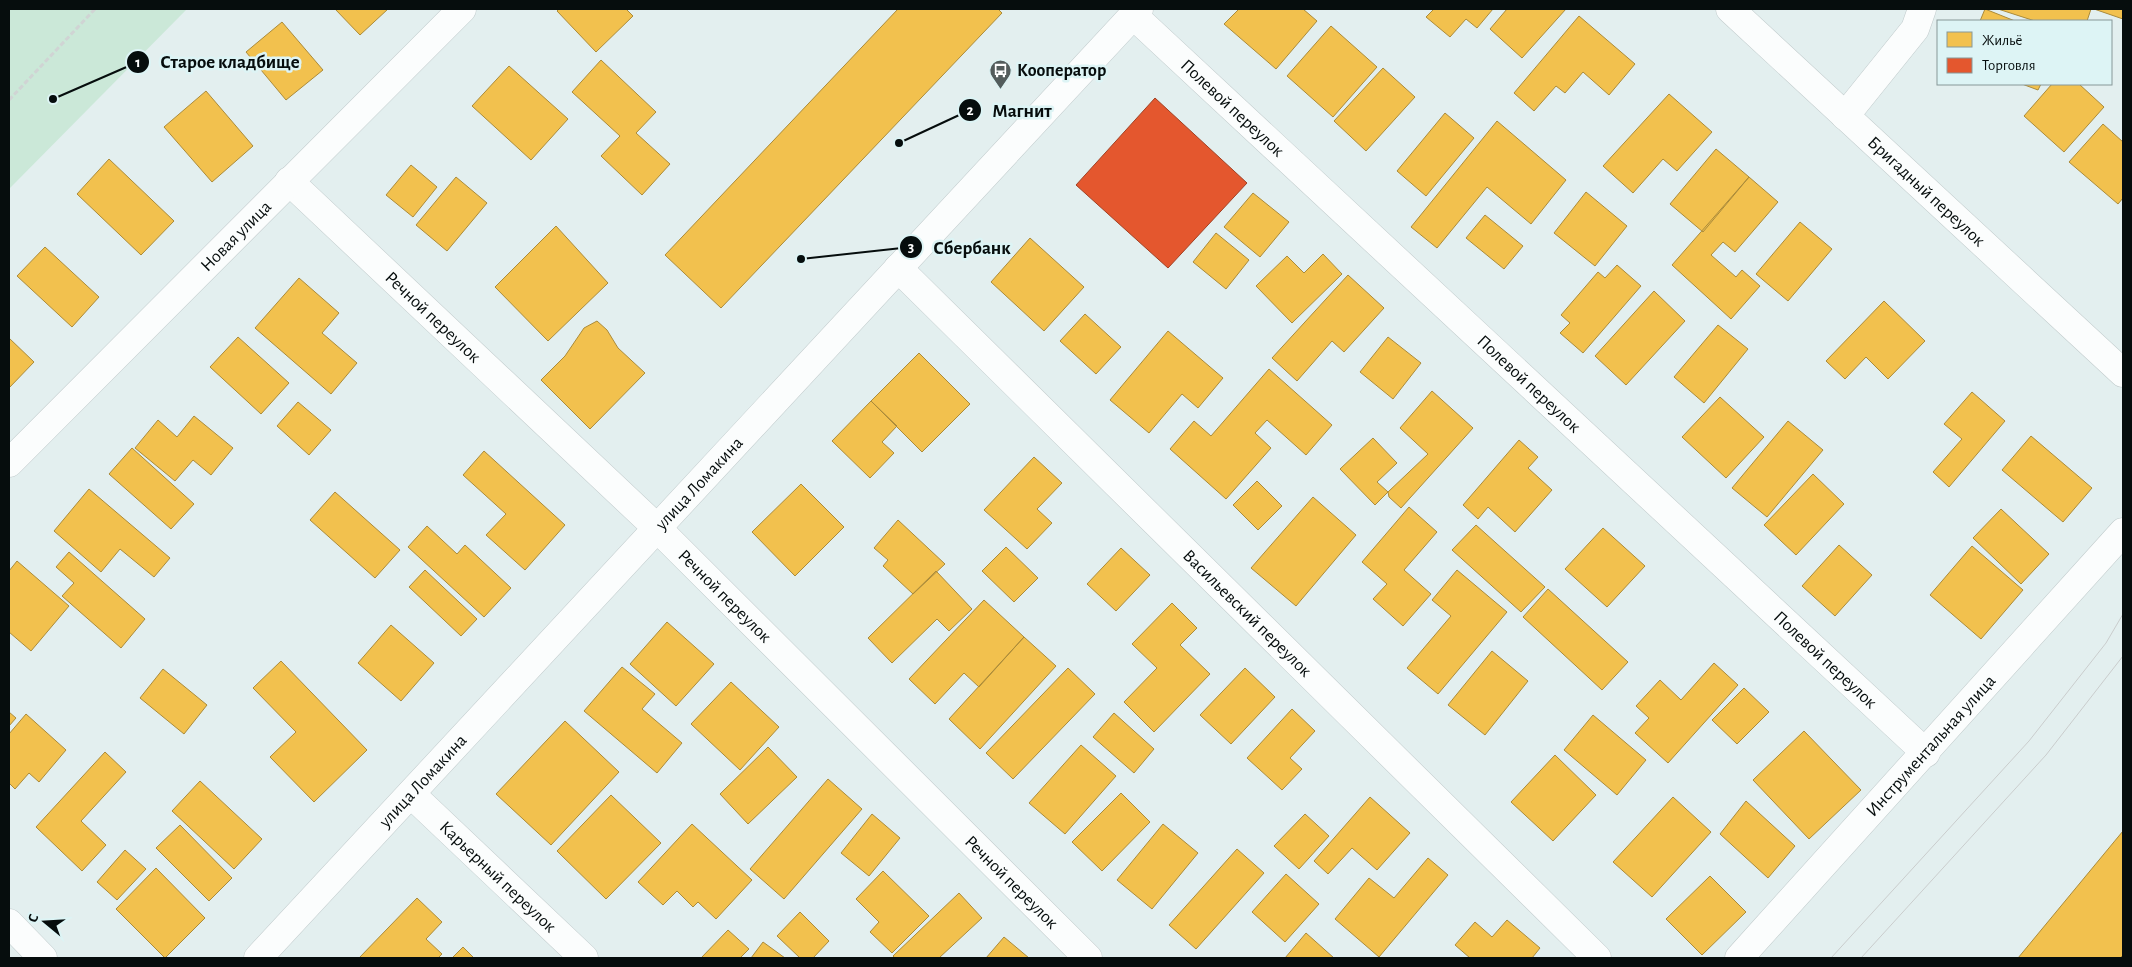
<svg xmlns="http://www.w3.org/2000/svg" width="2132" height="967" font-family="'Alegreya Sans',sans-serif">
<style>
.green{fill:#cbe8d8}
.homes{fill:#f2c14e;stroke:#ab8b3a}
.shops{fill:#e4572e;stroke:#a14124}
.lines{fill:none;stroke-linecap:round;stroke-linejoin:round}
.minor-casing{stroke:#c1cbcc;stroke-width:29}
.major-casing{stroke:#c1cbcc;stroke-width:29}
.path{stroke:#d0d4d4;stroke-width:3;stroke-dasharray:5 2.5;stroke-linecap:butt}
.minor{stroke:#fbfdfd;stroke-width:28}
.major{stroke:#fbfdfd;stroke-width:28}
.tram{stroke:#cacdcd;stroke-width:1}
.labels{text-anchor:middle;stroke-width:5;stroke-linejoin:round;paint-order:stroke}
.poi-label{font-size:18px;font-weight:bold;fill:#060d0d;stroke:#ddf4f5;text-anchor:start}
.street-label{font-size:18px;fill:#060d0d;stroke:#ddf4f5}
.leader{fill:none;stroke:#060d0d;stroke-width:2}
.callout-dot{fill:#060d0d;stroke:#ddf4f5;stroke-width:2}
.mark-label{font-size:15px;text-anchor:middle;font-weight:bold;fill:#fff}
.callout-label{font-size:19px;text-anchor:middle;font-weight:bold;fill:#060d0d;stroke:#ddf4f5;stroke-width:5;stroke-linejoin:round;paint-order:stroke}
</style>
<rect width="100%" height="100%" fill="#e3efef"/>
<path class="green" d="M9,9H187L9,189Z"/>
<path class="homes" d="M335,9H388L360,35Z
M559,9H626L633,16L596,52L557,11Z
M898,9H998L1002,13L721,308L665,255Z
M1239,9H1303L1317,21L1276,69L1224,24Z
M1434,9H1493L1477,28L1466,19L1450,37L1426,17Z
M1507,9H1566L1522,58L1490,29Z
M1985,9L2015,21H1980Z
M1998,9H2091L2087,21H2035Z
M2094,9H2123V19Z
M1579,16L1635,64L1609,95L1583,72L1565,93L1556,86L1534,111L1514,93Z
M282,22L323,70L286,100L246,52Z
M1331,26L1377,67L1333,117L1287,76Z
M601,60L656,112L636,133L670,164L642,195L601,156L620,136L572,92Z
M509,66L568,119L531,160L472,106Z
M1383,68L1415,97L1366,151L1334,121Z
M2022,84H2041L2038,90Z
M2052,84H2079L2104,107L2064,152L2024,116Z
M206,91L253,146L212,182L164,127Z
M1669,94L1712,132L1677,171L1663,159L1633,193L1603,166Z
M1445,113L1474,138L1426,196L1397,171Z
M1497,121L1566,180L1531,224L1487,187L1437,248L1411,227Z
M2103,124L2123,142V198L2118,204L2069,162Z
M1716,149L1749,177L1703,232L1670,204Z
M109,159L174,221L141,255L77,194Z
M411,165L437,187L413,217L386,195Z
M456,177L487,203L447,251L416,225Z
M1749,177L1778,202L1735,252L1723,242L1711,255L1736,277L1742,270L1760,286L1731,319L1672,265Z
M1586,192L1627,226L1595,266L1554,233Z
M1253,193L1289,222L1260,257L1224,227Z
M1485,215L1523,246L1504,269L1466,238Z
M1800,222L1832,249L1788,301L1756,274Z
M556,226L608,283L548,341L495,287Z
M1216,233L1249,260L1226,289L1193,262Z
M1030,238L1084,287L1044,331L991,282Z
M45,247L99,297L72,327L17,276Z
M1323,254L1342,274L1292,323L1256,286L1287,256L1304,273Z
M1617,265L1641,286L1583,353L1560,333L1570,323L1561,315L1598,272L1605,278Z
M1348,275L1384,308L1344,352L1332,341L1297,381L1272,358Z
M299,278L339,313L322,333L357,363L331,394L255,328Z
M1654,291L1685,321L1626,385L1595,356Z
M1884,301L1925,341L1888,379L1866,357L1845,379L1826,361Z
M1085,314L1121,347L1096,374L1060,341Z
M597,321L607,330L618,348L645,373L590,429L541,380L565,356L584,328Z
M1718,325L1748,349L1704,403L1674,377Z
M1168,331L1223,378L1198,408L1182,394L1149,433L1110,400Z
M238,337L289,383L261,414L210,367Z
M1388,337L1421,363L1393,399L1360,372Z
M9,338L34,362L9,388Z
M919,353L970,404L922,452L871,401Z
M1269,369L1332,425L1306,455L1267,420L1255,433L1271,448L1226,499L1170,449L1194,421L1211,436Z
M1432,391L1473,428L1401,508L1389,497L1388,492L1428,454L1400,428Z
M1972,392L2005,421L1949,487L1933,472L1962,439L1944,424Z
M1720,397L1764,437L1726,478L1682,437Z
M871,401L897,426L882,442L894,453L870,478L832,441Z
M298,402L331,430L309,455L277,426Z
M194,416L233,448L211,475L193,460L175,481L135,448L158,420L177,437Z
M1788,421L1823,450L1767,517L1732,488Z
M2031,436L2092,488L2063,522L2002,470Z
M1373,438L1397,463L1377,482L1388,492L1375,505L1340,469Z
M1519,440L1538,457L1528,468L1552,490L1515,532L1488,507L1478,519L1463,505Z
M132,448L194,504L171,529L109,474Z
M484,451L565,525L525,570L486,535L506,514L463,475Z
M1034,457L1062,483L1037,509L1052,523L1027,549L984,510Z
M1813,474L1844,504L1796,555L1764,525Z
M1257,481L1282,506L1258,530L1233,505Z
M801,484L844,527L795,576L752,532Z
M89,489L170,558L154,577L120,549L101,572L54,531Z
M335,492L400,550L375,578L310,520Z
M1313,497L1356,535L1296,606L1251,568Z
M1409,507L1437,532L1404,570L1431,594L1403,626L1373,599L1387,584L1362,562Z
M2001,509L2049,554L2021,584L1973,538Z
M898,520L945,564L913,594L883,566L888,560L874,548Z
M1476,525L1545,587L1521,612L1452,550Z
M427,526L457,554L465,545L511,588L484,617L408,547Z
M1603,528L1645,566L1607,607L1565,569Z
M1839,545L1872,575L1835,616L1802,586Z
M1972,546L2023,590L1981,639L1930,595Z
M1006,547L1038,578L1014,602L982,571Z
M1121,548L1150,575L1116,611L1087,584Z
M69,552L145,619L121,648L62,596L74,583L56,567Z
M17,561L69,606L31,651L9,632V571Z
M425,570L477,619L461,636L409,587Z
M1457,570L1507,612L1438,694L1407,668L1451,616L1432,600Z
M936,571L972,609L949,631L937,619L892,663L868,638Z
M1548,589L1628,662L1602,690L1523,617Z
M984,600L1024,637L979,687L964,673L935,704L909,679Z
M1172,603L1197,628L1180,645L1210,674L1154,732L1124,702L1157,668L1132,644Z
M667,622L714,664L676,706L630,664Z
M391,625L434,663L401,701L358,663Z
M1024,637L1056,666L980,749L949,719Z
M1492,651L1528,681L1485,735L1448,705Z
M281,661L367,750L314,802L270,757L296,732L253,688Z
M1714,663L1738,685L1668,763L1635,733L1649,718L1636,706L1660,680L1681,700Z
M622,667L655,694L642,709L682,743L657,773L584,711Z
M1068,668L1095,694L1013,779L986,753Z
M1245,668L1275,697L1231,744L1200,715Z
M163,669L207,705L184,734L140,698Z
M731,682L779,727L740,770L691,724Z
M1744,688L1769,712L1737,744L1712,720Z
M1292,709L1315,731L1290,758L1302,769L1282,790L1247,758Z
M9,712L16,718L9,726Z
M1114,713L1154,749L1134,773L1093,737Z
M26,714L66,750L39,782L29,773L15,789L9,783V734Z
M1593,715L1646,760L1617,795L1564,750Z
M565,721L619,772L551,845L496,794Z
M1804,731L1861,790L1809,839L1753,780Z
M1081,745L1116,776L1065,834L1029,803Z
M768,747L797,777L748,824L720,794Z
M105,752L126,772L81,821L106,845L82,871L36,827Z
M1555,755L1596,795L1553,841L1511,802Z
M828,779L862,809L784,899L750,869Z
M200,781L262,839L234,869L172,811Z
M1121,793L1150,822L1102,871L1072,842Z
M611,795L661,843L606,899L557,851Z
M1370,797L1410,833L1377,870L1352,848L1328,874L1314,861Z
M1673,797L1711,832L1652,897L1613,862Z
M1746,801L1795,846L1768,878L1720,834Z
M872,814L900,838L869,876L841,853Z
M1305,814L1329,836L1299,869L1274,846Z
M692,824L752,880L716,919L698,902L693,907L677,891L663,905L638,882Z
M1163,824L1198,853L1152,909L1117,880Z
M180,825L232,878L209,901L156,848Z
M2123,831V955L2120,958H2018Z
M1237,849L1264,873L1196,949L1169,925Z
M125,850L146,869L117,900L97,882Z
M1428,858L1448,875L1379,957L1335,919L1369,878L1394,898Z
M156,868L205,918L165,958L116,909Z
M883,871L929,916L892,953L870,932L879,922L856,899Z
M1286,874L1319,904L1285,942L1252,912Z
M1710,876L1746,912L1702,955L1666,919Z
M959,893L982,918L939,958H895L893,956Z
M417,898L442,922L426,939L442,954L438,958H359Z
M800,912L829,941L813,958H800L777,936Z
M1507,920L1540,948L1532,958H1470L1455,945L1475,922L1492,937Z
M728,930L749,949L740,958H701Z
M1306,933L1334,958H1285Z
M1004,937L1029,958H986Z
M763,942L785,958H751Z
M463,947L474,958H452Z"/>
<path class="shops" d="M1155,98L1247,183L1168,268L1076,185Z"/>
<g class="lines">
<defs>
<g id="minor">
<path id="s1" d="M1730,9L2123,373"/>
<path id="s2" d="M1133,15L1926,753"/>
<path d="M1845,116L1915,29L1922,9"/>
<path id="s3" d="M289,181L657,528"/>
<path id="s4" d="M898,268L1597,958"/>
<path id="s5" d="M9,463L462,9"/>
<path id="s6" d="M411,794L584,958"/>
<path id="s7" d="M1739,958L2123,532"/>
</g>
<g id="major">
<path id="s8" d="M657,528L1088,958"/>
<path d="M9,923L43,958"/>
<path id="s9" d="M258,958L1139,9"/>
</g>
</defs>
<use href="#minor" class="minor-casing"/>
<use href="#major" class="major-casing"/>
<path class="path" d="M9,100L95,9"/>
<use href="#minor" class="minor"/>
<use href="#major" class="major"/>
<path class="tram" d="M1831,958L2029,741L2106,643L2123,614
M1861,958L2046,755L2123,656"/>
</g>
<defs>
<symbol id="bus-pin" viewBox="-11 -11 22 30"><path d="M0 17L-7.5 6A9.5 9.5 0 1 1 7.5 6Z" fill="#535c5c" stroke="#ddf4f5"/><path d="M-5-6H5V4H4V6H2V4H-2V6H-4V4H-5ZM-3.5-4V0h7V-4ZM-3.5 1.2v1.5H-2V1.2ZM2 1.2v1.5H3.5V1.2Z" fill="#fff"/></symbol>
</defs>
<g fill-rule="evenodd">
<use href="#bus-pin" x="988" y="58" width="25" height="34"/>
</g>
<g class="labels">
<g class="poi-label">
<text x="1017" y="76">Кооператор</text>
</g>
<g class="street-label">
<text dy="6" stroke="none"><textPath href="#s2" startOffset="136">Полевой переулок</textPath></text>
<text dy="6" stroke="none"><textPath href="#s1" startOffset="268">Бригадный переулок</textPath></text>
<text dy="6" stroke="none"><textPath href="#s5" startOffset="321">Новая улица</textPath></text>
<text dy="6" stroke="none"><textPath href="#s3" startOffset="198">Речной переулок</textPath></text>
<text dy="6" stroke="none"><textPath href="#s2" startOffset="541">Полевой переулок</textPath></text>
<text dy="6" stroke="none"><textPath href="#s9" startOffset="648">улица Ломакина</textPath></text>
<text dy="6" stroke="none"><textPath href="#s8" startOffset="96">Речной переулок</textPath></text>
<text dy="6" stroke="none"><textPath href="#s4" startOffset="491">Васильевский переулок</textPath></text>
<text dy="6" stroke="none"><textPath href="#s2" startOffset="946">Полевой переулок</textPath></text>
<text dy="6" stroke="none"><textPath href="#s7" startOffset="286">Инструментальная улица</textPath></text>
<text dy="6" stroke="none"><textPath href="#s9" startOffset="242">улица Ломакина</textPath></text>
<text dy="6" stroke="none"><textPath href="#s6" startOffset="120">Карьерный переулок</textPath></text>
<text dy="6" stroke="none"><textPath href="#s8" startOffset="501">Речной переулок</textPath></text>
</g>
</g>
<path class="leader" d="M53 99L138 62M899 143L970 110M801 259L911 247"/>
<g class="callout-dot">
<circle cx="53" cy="99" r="5"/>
<circle cx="899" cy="143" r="5"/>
<circle cx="801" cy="259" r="5"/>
<circle cx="138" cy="62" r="12"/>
<circle cx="970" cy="110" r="12"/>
<circle cx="911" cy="247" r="12"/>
</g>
<g class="mark-label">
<text x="138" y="67">1</text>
<text x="970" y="115">2</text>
<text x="911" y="252">3</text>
</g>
<g class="callout-label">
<text x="230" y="68">Старое кладбище</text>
<text x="1022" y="117">Магнит</text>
<text x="972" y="254">Сбербанк</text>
</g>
<rect width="2132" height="967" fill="none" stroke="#060d0d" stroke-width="20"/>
<rect x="1937" y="20" width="175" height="65" fill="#ddf4f5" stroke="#879898"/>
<rect x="1947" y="32" width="25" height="15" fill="#f2c14e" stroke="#879898"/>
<text x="1982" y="45" font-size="15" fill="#060d0d">Жильё</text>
<rect x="1947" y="58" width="25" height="15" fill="#e4572e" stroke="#879898"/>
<text x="1982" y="70" font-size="15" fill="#060d0d">Торговля</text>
<g transform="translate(45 922) rotate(288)" stroke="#ddf4f5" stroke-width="4" paint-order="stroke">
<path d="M0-4L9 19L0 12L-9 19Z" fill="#060d0d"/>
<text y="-8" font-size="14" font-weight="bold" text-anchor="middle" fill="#060d0d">С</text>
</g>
</svg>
